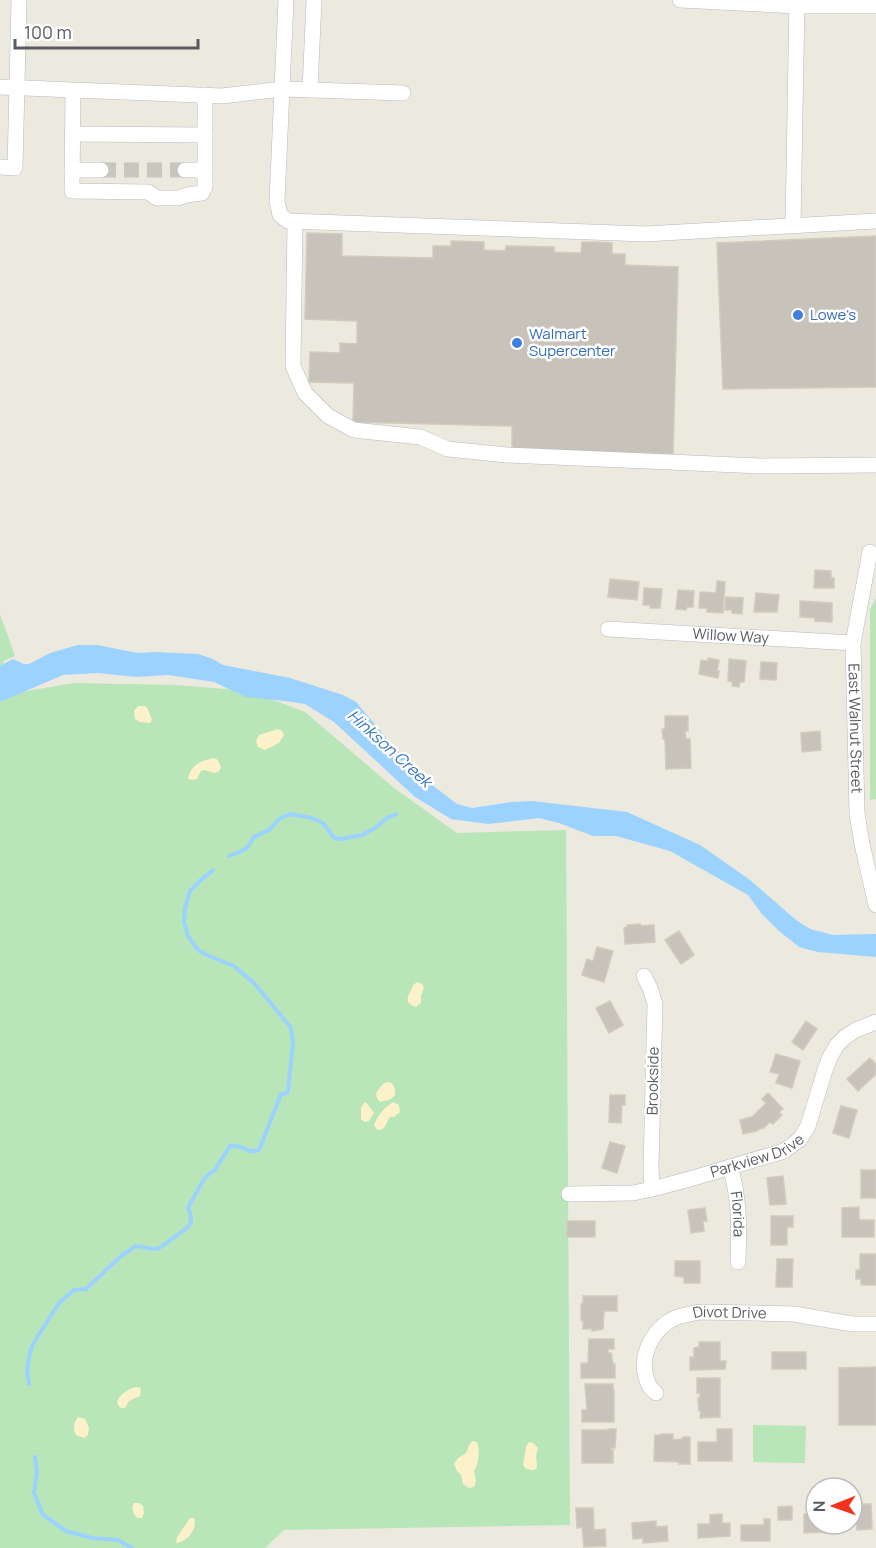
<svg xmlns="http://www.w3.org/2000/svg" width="876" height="1548" font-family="Manrope,sans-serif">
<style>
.green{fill:#b8e6b9}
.sand{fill:#fcf1c9}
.water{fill:#9bd2ff}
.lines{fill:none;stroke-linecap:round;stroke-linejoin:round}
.stream{stroke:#9bd2ff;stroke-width:4}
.building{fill:#c7c3bb;stroke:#d1cbbc;stroke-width:1.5}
.minor-tunnel{stroke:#c7c6bf;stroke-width:15;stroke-dasharray:15 8;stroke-linecap:butt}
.minor-casing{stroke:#b7b9bf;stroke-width:16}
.minor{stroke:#fff;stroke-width:15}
.shop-dot{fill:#3f7fe0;stroke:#fff;stroke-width:2}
.labels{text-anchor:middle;stroke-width:5;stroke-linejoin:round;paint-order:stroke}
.shop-label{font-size:15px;fill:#366cbe;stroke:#fff;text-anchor:start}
.street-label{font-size:15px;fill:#585b61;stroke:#fff}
.water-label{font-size:16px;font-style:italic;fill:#3677bf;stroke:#fff}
</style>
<rect width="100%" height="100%" fill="#ece9de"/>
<path class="green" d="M876,598V799L870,800V609Z
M0,614L15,656L3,661L15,693L74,683L176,685L250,691L305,712L394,788L457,833L566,830L570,1525L284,1530L265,1548H0Z
M753,1425L806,1426L805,1463L753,1462Z"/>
<path class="sand" d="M138,706H145L148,709L152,720L150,723L140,722L135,719L134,711Z
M278,729L282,731L284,735L279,743L265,750L258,747L256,741L259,735Z
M214,758C219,759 219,763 221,768L218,772L214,773L205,770L201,771L197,779L192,780L188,779C190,765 202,760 214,758Z
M418,982L422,984L424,988L421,996V1003L416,1007C401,1003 410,993 414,984Z
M387,1082L392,1083L395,1089V1095L391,1099L380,1102L377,1098L376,1093L383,1084Z
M366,1102L374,1113L369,1121L365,1122L361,1119V1108L363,1104Z
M393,1102L399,1105L400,1112L394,1117H390C386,1122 386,1131 377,1130L374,1125C378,1115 384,1108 393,1102Z
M137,1387L141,1388L140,1396L129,1401L125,1408C121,1409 118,1406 117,1402C119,1395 129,1388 137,1387Z
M79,1417L85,1419L89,1428L88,1435L84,1438L76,1435C73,1430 73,1421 79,1417Z
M473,1441L477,1442C480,1451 479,1464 474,1471L476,1481L474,1487L469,1488L463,1484L461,1475L457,1471L454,1464L458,1458L466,1453L469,1445Z
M529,1442L533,1443L538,1448L536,1456L537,1467L534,1470L526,1469L523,1465L526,1447Z
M134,1503H139L143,1506L144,1513L142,1518H137C133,1514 131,1508 134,1503Z
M190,1518H194C198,1529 187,1542 176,1543L177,1537Z"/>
<path class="water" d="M78,645H97L138,653L155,652L198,654L213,659L223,665L290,678L343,695L356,702L394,747L417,771L436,788L457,804L472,808L512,802L532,801L627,812L700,845L750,880L796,920L810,929L833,935L876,934V957L818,952L799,947L779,931L761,913L748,895L670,851L616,836H593L559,823L539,818L488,824L451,819L415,797L334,722L305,704L285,701L246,697L214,682L168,675L137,677L98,673L63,675L0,702V666L13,659L24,664H29L50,653Z"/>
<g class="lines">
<path class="stream" d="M229,856L237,853L247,848L254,837L269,830L279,819L290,814L312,818L323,823L334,838L342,839L362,835L375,828L387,818L396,814
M29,1384L27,1371L30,1352L33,1344L59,1303L74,1290L86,1289L121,1256L136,1246C144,1246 150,1250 156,1249C163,1247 167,1242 173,1238C185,1229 197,1226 188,1208L204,1179L210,1173L215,1170L230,1146C244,1144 248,1155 259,1150L281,1094H285L288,1091L293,1043L291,1028L255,984L234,966L209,956L198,950L188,936L184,922L185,908L190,891L201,880L213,870
M35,1457L37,1471L34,1493L43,1515L66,1531L92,1538L118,1540L132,1548"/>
</g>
<path class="building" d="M307,233L342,234V256L433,258V246H451V241L484,242V250L505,251L506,246L554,247V252L581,253L582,242H596L612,243V254H625V265L678,267L673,454L512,449V426L353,422L354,383L309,382L310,352L340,353V343L357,344V321L305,319Z
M876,236V387L723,389L717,243Z
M815,570L831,571V578H834V588H814Z
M610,579L639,582L637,600L608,597Z
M717,581L725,582L723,613L707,612V608H699L700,592L716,593Z
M644,588L662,589L660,608H650V605H643Z
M678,590L694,591L693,607H687L686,610L676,609Z
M756,593L779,595L777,612H754Z
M726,597L743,598L742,614L732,613V610H725Z
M800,601L832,603V622L815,621V618L800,617Z
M708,658L719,660L717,671H719L718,678L699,674L701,660L708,661Z
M729,659L746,661L744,682H740L739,687L732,686L733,682L728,681Z
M761,662L777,663L776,680L760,679Z
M665,716H688V731H685L686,739H690L691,768L666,769L665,739H663L662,729H665Z
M820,731L821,750L802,752L801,733Z
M640,924L641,926L654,925L655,942L625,944L624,928L627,927V925Z
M679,931L694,955L681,964L665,940Z
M597,947L613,951L604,982L582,975L587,959L593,961Z
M610,1001L623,1025L609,1033L596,1008Z
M806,1021L817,1029L803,1050L792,1042Z
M776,1054L800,1061L792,1088L776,1083L779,1074L770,1072Z
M870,1058L876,1064V1074L858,1091L847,1079Z
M768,1093L783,1109L779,1112L782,1115L773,1124L770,1122L763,1129L762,1128L756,1131L743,1134L740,1120L752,1117L766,1103L762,1099Z
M610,1095H625V1105H622L621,1123L609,1122Z
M841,1106L857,1110L849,1138L833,1133Z
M610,1142L625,1146L617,1173L602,1168Z
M861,1170H876V1198H861Z
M783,1176L786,1204L770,1205L767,1178Z
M859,1207V1220H874V1237H842V1208Z
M705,1208L707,1221H703L704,1231L691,1233L688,1210Z
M771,1216H793V1227H787V1245H771Z
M567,1221H595V1237H567Z
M860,1254H876V1285H861V1279H856V1270H860Z
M777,1259H793L792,1287H776Z
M675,1261H700V1283H684V1277L675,1276Z
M583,1296H617V1311H604L603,1329L592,1331V1329H583V1320H581V1304H583Z
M589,1339H614V1349H608V1353H611L613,1364H615V1378H581V1363H588Z
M699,1342H720V1361H726L725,1369L690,1370V1357H694V1348L699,1347Z
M772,1352H806V1369H772Z
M876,1367V1425H839V1368Z
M697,1378H720V1417L700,1418L701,1411H699L698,1398H700V1393H697Z
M585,1384H613V1390H614V1422H582V1410H587Z
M608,1429H616L615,1448H611V1450H613V1463H582V1430H608Z
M717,1429H732V1461H698V1442H717Z
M661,1434H673V1440L682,1439L683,1437H690V1464H679V1462L654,1461L655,1435H661Z
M852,1504H871L872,1529L857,1530L856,1515H852Z
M792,1506V1520H778V1507Z
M576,1508H593L594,1530L605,1529L606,1546L584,1547L582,1527L577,1528Z
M722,1514V1523H730V1536L698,1538V1524H710V1515Z
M804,1514H816V1524H831V1532L804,1533Z
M764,1519H770V1541H741V1525H764Z
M656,1521V1527L667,1526L668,1541L643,1543V1538L633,1539L632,1523Z"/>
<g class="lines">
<path class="minor-tunnel" d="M101,170H185"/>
<defs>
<g id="minor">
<path d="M286,0L277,201L280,215L288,221L645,234L876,221"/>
<path d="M680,0L797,6H876"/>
<path d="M0,87L222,96L282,89L403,93"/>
<path d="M310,90L314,0"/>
<path d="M73,91L72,191L148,192L157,198H178L187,195L202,193L205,187V95"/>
<path d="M72,134L205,135"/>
<path d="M0,167L15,168L19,0"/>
<path d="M72,170H101"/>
<path d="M185,170H205"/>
<path d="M295,222L293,366L305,393L328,416L354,430L420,437L448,449L507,455L761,466L876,465"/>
<path d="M793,225L797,0"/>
<path id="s1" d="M870,552L853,643L857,813L862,844L876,905"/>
<path id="s2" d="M608,629L853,643"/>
<path d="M644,976L650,988L655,1004L651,1168L652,1189"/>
<path id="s3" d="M730,1167C740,1198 739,1229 738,1262"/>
<path id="s4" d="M569,1194L633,1193L652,1189L690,1179L784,1151L800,1139L808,1126L825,1070L830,1057L837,1045L845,1037L856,1030L876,1022"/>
<path id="s5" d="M656,1393C649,1388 647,1382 645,1373C641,1351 655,1327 675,1318C683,1315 691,1314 699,1312L794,1314L852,1324H876"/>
</g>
</defs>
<use href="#minor" class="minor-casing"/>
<use href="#minor" class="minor"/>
</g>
<g class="shop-dot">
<circle cx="798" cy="315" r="6"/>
<circle cx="517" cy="343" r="6"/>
</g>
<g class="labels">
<g class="shop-label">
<text x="810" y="320">Lowe's</text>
<text x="529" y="339">Walmart<tspan x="529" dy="17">Supercenter</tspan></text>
</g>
<g class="street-label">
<text dy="5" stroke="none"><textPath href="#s2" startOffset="123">Willow Way</textPath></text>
<text dy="5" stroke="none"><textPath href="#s1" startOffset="178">East Walnut Street</textPath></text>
<text transform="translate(653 1081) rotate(-89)" y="5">Brookside</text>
<text dy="5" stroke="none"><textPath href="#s4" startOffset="194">Parkview Drive</textPath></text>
<text dy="5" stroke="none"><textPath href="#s3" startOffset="48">Florida</textPath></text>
<text dy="5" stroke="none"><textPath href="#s5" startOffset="146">Divot Drive</textPath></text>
</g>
<g class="water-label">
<text transform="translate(390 748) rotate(42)" y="6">Hinkson Creek</text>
</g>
</g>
<g transform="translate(834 1506) rotate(269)"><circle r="28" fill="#ffffff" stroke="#bcbdc0" stroke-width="1.5"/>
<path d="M0-4.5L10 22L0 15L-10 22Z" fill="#f3321e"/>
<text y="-9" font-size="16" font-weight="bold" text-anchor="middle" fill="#585b61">N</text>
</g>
<path d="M15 39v9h183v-9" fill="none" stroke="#585b61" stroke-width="3"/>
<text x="24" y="39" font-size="18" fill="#585b61" stroke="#ffffff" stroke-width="4.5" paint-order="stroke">100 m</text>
</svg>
